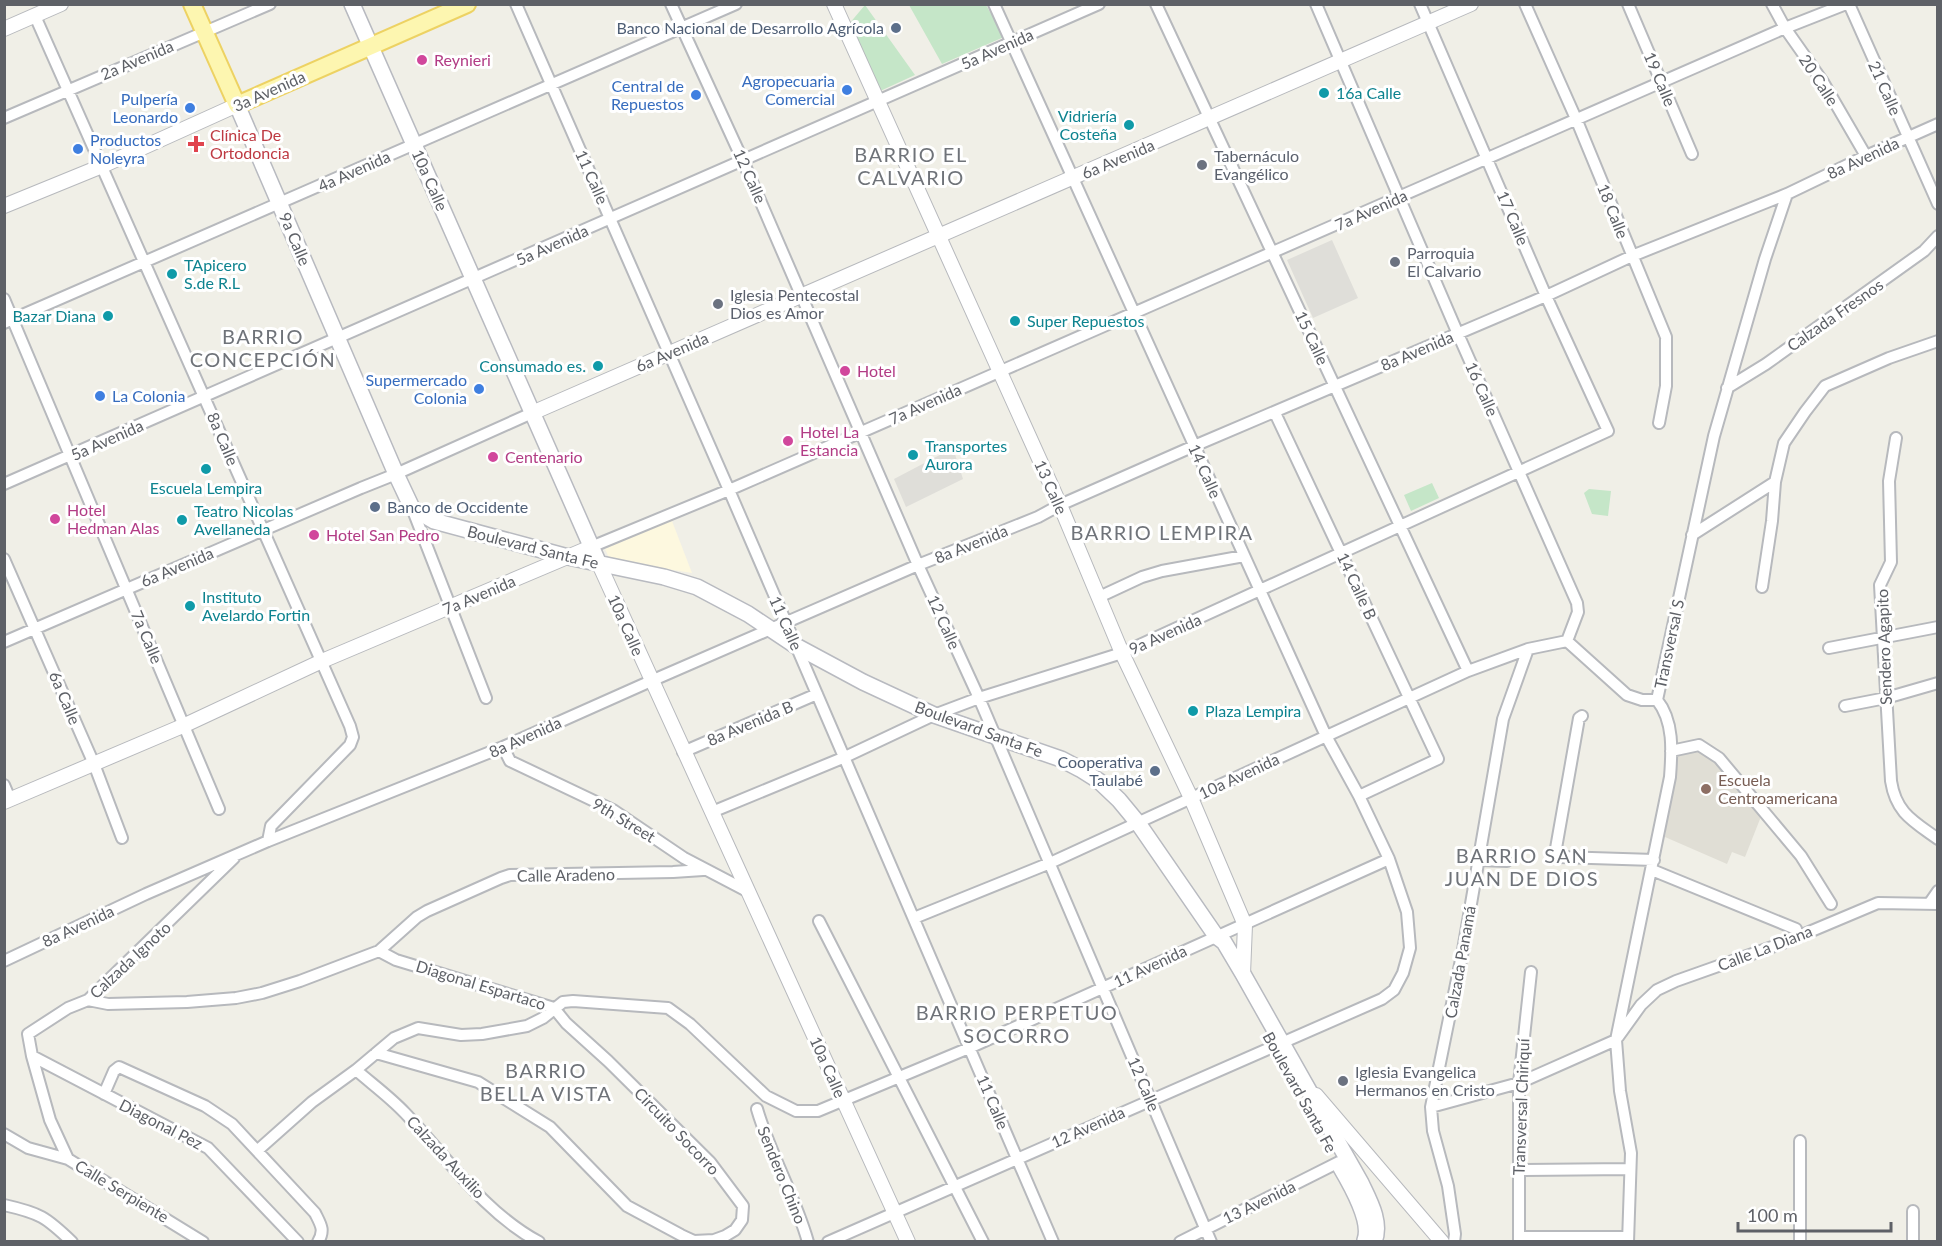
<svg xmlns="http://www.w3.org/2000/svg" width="1942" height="1246" font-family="Lato,sans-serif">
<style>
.commercial{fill:#fdf8df}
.industrial{fill:#dfded9}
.education{fill:#e0ded5}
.green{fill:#c5e6c8}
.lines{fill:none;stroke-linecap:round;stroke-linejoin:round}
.minor-casing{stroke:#b7b9bd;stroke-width:14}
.tertiary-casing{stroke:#b7b9bd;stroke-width:16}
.secondary-casing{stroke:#b8bac0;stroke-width:18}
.primary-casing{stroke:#edd263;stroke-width:20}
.minor{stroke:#fff;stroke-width:10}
.tertiary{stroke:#fff;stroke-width:14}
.secondary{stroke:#fff;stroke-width:15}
.primary{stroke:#fdf6b0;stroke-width:16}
.service-dot{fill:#5c6f8a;stroke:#fff;stroke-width:2}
.hotel-dot{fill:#d1479c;stroke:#fff;stroke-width:2}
.shop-dot{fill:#3f7fe0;stroke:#fff;stroke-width:2}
.culture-dot{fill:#0f9aa8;stroke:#fff;stroke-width:2}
.health-dot{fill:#e0444e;stroke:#fff;stroke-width:2}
.worship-dot{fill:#6b7280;stroke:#fff;stroke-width:2}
.education-dot{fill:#8d6e63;stroke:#fff;stroke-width:2}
.labels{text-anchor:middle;stroke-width:6;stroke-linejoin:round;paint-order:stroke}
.service-label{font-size:16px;fill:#4e5e75;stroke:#fff;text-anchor:end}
.street-label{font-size:16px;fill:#5e6167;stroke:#fff}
.hotel-label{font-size:16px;fill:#b23c85;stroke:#fff;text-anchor:start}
.shop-label{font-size:16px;fill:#366cbe;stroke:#fff;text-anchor:end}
.culture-label{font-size:16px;fill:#0d838f;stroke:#fff;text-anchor:start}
.health-label{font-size:16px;fill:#be3a42;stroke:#fff;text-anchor:start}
.worship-label{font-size:16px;fill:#5b616d;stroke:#fff;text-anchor:start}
.education-label{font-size:16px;fill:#785e54;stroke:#fff;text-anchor:start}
.quarter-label{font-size:20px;letter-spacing:1.5px;fill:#6f7379;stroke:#fff}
</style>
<rect width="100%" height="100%" fill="#f0efe7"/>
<path class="commercial" d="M672,521L692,573L610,560L605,549L645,530Z"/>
<path class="industrial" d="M1332,240L1358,298L1313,318L1287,260Z
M953,448L963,479L906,507L894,479Z"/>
<path class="education" d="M1701,751L1713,755L1762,814L1745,857L1732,852L1727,864L1665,837L1676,753Z"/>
<path class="green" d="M865,5L915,75L878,92L849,24Z
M909,5H986L1004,37L942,64Z
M1432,483L1439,498L1411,511L1404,495Z
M1589,489L1611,491L1608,516L1592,514L1584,493Z"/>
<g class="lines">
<defs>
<path id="minor" d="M516,4L729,490L1053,1242
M671,4L743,161L918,565L979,698L1211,1242
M1156,4L1468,671
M1316,4L1458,334L1577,603L1578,612L1567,641
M1525,4L1577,121L1666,337V386L1659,423
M1628,4L1692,154
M1772,4L1785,28L1823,82L1866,156
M1849,4L1938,204
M35,16L350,726L353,737L350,745L271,826L268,841
M4,118L270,4
M4,299L219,809
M4,323L736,4
M1727,388L1766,364L1924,251L1938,236
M1275,413L1438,759L1359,796
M1896,438L1889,481L1891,562L1880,585L1891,781C1896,813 1913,821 1938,839
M4,484L1099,4
M412,508L486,698
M1692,535L1775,482L1784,443L1805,412L1825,386L1889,358L1938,341
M591,547L729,490L1785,28L1846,4
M4,559L94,764L122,838
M1762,587L1772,521L1775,482
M1099,597L1142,577L1162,571L1244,556
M1567,641L1627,695L1642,700H1657
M4,642L361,488L396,474L532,413
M1829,648L1938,627
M1845,706L1886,698L1938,683
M1582,716L1579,718L1555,854L1560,857L1654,860
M503,747L510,761L613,810L684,858L749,892
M1671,751L1699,745L1719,758L1801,856L1831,904
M683,752L817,694
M4,785L10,799
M712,812L845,757L934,715L979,698L1122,653L1608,431L1546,296L1420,4
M1479,860L1507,861
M1652,870L1796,929
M1929,904L1938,891
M914,918L1050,863L1468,671L1528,649L1567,641
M819,921L983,1242
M379,951L396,960L554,1008
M4,961L146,894L268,841L503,747L651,681L918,565L1038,517L1060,505L1194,446L1546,296L1632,256L1787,194L1866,156L1938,124
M88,1000L108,1004L187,1002L236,998L262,993L300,981L379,951L417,917L427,911L501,878L510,875L673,872L703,870
M1618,1037L1641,1005L1657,990L1676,981L1783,943L1878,903L1938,904
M376,1053L478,1082L550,1127L627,1206L681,1235L694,1241L714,1240L725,1236L735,1230L742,1220L743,1206L710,1162L608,1061L566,1023L554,1008
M32,1056L208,1148L298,1242
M356,1070C372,1084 390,1097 405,1113C447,1157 483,1212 539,1242
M104,1094L114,1071L119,1067L205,1106L232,1124L315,1213C321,1225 325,1230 318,1242
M1431,1107L1519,1083L1616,1040
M757,1109C770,1154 795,1196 808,1242
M4,1134L28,1148L68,1159L203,1242
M258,1150L312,1102L356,1070L394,1038L418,1028L461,1035L482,1034L527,1026L543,1018L563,1002L573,1001L668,1008L690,1024L766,1096L796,1111H818L969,1048L1389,859
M68,1159L50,1120L32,1056L28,1034L68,1008L88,1000L234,858
M1518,1170L1630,1169
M4,1205C40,1213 46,1217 72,1242
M1519,1237H1628
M828,1242L1382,999L1394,990L1403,973L1410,948L1407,912L1389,859L1359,796L1326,736L994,4
M1180,1242L1339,1162
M1454,1242L1455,1234L1448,1186L1433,1131L1431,1107L1463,950L1503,719L1528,649
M1519,1242V1083L1531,972
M1628,1242L1631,1153L1620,1091L1616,1040L1670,777C1672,751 1674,721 1657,700L1714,436L1765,259L1787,194
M1800,1242V1141
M1913,1242V1211"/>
<path id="tertiary" d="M834,4L1060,505L1122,653L1191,798L1245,925L1243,974
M4,29L61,4
M4,206L102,166L237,105
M532,413L1471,4
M599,564L908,1242
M4,802L185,725L322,661L591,547
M1316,1095L1442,1242"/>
<path id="secondary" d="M352,4L599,564
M237,105L396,474L412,508L434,521L568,557L664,577L697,587L748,614L796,646L863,682L934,715L1061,759L1080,769L1099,781L1119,800L1138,823L1216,936L1224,942L1243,974L1361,1183C1369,1200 1382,1222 1374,1242
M1341,1168C1351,1185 1372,1221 1365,1240"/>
<path id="primary" d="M192,4L237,105L467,4"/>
</defs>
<use href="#minor" class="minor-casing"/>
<use href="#tertiary" class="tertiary-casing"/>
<use href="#secondary" class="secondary-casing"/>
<use href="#primary" class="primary-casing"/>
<use href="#minor" class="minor"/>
<use href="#tertiary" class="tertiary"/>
<use href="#secondary" class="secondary"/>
<use href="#primary" class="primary"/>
</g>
<g class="service-dot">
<circle cx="896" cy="28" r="6"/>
<circle cx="375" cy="507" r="6"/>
<circle cx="1155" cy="771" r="6"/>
</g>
<g class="hotel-dot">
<circle cx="422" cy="60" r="6"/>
<circle cx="845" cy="371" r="6"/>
<circle cx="788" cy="441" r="6"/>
<circle cx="493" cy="457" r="6"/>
<circle cx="55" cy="519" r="6"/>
<circle cx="314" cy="535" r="6"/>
</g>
<g class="shop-dot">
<circle cx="847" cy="90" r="6"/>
<circle cx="696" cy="95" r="6"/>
<circle cx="190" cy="108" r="6"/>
<circle cx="78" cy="149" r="6"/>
<circle cx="479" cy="389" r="6"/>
<circle cx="100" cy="396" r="6"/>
</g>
<g class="culture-dot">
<circle cx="1324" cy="93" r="6"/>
<circle cx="1129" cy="125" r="6"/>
<circle cx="172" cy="274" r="6"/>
<circle cx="108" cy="316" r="6"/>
<circle cx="1015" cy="321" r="6"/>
<circle cx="598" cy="366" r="6"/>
<circle cx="913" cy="455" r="6"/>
<circle cx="206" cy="469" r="6"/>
<circle cx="182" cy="520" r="6"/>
<circle cx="190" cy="606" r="6"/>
<circle cx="1193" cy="711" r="6"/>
</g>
<path class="health-dot" d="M193 135h6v6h6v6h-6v6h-6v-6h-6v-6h6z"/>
<g class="worship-dot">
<circle cx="1202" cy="165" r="6"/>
<circle cx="1395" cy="262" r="6"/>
<circle cx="718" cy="304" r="6"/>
<circle cx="1343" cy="1081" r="6"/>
</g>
<circle class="education-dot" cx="1706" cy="789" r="6"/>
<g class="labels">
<g class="service-label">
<text x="884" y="34">Banco Nacional de Desarrollo Agrícola</text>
<text x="387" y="513" text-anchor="start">Banco de Occidente</text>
<text x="1143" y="768">Cooperativa<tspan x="1143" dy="18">Taulabé</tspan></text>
</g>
<g class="street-label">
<text transform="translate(997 49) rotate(-24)" y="6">5a Avenida</text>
<text transform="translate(137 60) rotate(-23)" y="6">2a Avenida</text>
<text transform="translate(1660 79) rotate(67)" y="6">19 Calle</text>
<text transform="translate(1819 80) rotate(57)" y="6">20 Calle</text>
<text transform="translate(1885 88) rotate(66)" y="6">21 Calle</text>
<text transform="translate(269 91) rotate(-24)" y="6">3a Avenida</text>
<text transform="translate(1863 158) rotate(-25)" y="6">8a Avenida</text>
<text transform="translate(1118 159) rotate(-23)" y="6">6a Avenida</text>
<text transform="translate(354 171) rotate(-24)" y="6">4a Avenida</text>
<text transform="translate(750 176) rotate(66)" y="6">12 Calle</text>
<text transform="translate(592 177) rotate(66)" y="6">11 Calle</text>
<text transform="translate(430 180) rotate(66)" y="6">10a Calle</text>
<text transform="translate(1371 210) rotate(-24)" y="6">7a Avenida</text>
<text transform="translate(1613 211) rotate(68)" y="6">18 Calle</text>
<text transform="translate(1513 218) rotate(67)" y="6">17 Calle</text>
<text transform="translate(295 239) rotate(67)" y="6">9a Calle</text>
<text transform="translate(552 245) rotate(-24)" y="6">5a Avenida</text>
<text transform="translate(1835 315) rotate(-35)" y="6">Calzada Fresnos</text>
<text transform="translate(1312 338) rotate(65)" y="6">15 Calle</text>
<text transform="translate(1417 351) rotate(-23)" y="6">8a Avenida</text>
<text transform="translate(672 352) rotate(-23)" y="6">6a Avenida</text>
<text transform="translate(1482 389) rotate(66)" y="6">16 Calle</text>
<text transform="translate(925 404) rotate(-24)" y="6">7a Avenida</text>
<text transform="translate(223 439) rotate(67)" y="6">8a Calle</text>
<text transform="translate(107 440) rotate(-24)" y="6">5a Avenida</text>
<text transform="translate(1205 471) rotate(66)" y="6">14 Calle</text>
<text transform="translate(1051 487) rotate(66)" y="6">13 Calle</text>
<text transform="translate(971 544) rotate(-22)" y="6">8a Avenida</text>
<text transform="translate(533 547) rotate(14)" y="6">Boulevard Santa Fe</text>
<text transform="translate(177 567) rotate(-23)" y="6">6a Avenida</text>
<text transform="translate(1357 586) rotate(65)" y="6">14 Calle B</text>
<text transform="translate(479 595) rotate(-23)" y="6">7a Avenida</text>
<text transform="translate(944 622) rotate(66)" y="6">12 Calle</text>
<text transform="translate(786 623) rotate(66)" y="6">11 Calle</text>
<text transform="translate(626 625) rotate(66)" y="6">10a Calle</text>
<text transform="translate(1165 634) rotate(-24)" y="6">9a Avenida</text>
<text transform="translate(147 637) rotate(67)" y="6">7a Calle</text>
<text transform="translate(1669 644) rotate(-78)" y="6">Transversal S</text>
<text transform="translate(1884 647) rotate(-92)" y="6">Sendero Agapito</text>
<text transform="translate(65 698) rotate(67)" y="6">6a Calle</text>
<text transform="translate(750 723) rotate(-23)" y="6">8a Avenida B</text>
<text transform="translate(979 729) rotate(20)" y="6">Boulevard Santa Fe</text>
<text transform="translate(525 737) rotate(-24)" y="6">8a Avenida</text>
<text transform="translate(1239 776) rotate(-25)" y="6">10a Avenida</text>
<text transform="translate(624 820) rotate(31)" y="6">9th Street</text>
<text transform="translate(566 875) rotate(-1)" y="6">Calle Aradeno</text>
<text transform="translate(78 926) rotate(-25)" y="6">8a Avenida</text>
<text transform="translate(1765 948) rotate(-21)" y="6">Calle La Diana</text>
<text transform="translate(130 960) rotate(-43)" y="6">Calzada Ignoto</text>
<text transform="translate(1460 962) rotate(-80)" y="6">Calzada Panamá</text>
<text transform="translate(1150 966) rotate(-25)" y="6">11 Avenida</text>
<text transform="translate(481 985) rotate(17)" y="6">Diagonal Espartaco</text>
<text transform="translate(828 1067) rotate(66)" y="6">10a Calle</text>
<text transform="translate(1144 1084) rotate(67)" y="6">12 Calle</text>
<text transform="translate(1300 1092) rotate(61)" y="6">Boulevard Santa Fe</text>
<text transform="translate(993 1102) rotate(67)" y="6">11 Calle</text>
<text transform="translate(1521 1107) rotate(-88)" y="6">Transversal Chiriquí</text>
<text transform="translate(161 1124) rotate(27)" y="6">Diagonal Pez</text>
<text transform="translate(1088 1127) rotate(-24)" y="6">12 Avenida</text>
<text transform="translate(677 1131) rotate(46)" y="6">Circuito Socorro</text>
<text transform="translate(446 1157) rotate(47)" y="6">Calzada Auxilio</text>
<text transform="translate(782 1175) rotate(68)" y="6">Sendero Chino</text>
<text transform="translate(122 1191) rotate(31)" y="6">Calle Serpiente</text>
<text transform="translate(1259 1202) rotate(-26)" y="6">13 Avenida</text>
</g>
<g class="hotel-label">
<text x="434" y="66">Reynieri</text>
<text x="857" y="377">Hotel</text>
<text x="800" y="438">Hotel La<tspan x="800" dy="18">Estancia</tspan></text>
<text x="505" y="463">Centenario</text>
<text x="67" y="516">Hotel<tspan x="67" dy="18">Hedman Alas</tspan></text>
<text x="326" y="541">Hotel San Pedro</text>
</g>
<g class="shop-label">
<text x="835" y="87">Agropecuaria<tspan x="835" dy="18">Comercial</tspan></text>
<text x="684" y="92">Central de<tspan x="684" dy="18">Repuestos</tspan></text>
<text x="178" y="105">Pulpería<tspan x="178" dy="18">Leonardo</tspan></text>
<text x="90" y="146" text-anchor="start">Productos<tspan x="90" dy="18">Noleyra</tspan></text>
<text x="467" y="386">Supermercado<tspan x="467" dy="18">Colonia</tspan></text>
<text x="112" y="402" text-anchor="start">La Colonia</text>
</g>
<g class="culture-label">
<text x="1336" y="99">16a Calle</text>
<text x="1117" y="122" text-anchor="end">Vidriería<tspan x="1117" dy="18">Costeña</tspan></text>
<text x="184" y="271">TApicero<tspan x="184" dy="18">S.de R.L</tspan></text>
<text x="96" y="322" text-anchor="end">Bazar Diana</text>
<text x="1027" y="327">Super Repuestos</text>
<text x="586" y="372" text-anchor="end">Consumado es.</text>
<text x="925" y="452">Transportes<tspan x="925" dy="18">Aurora</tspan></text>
<text x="206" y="494" text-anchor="middle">Escuela Lempira</text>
<text x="194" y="517">Teatro Nicolas<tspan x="194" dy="18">Avellaneda</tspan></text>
<text x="202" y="603">Instituto<tspan x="202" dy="18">Avelardo Fortin</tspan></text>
<text x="1205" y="717">Plaza Lempira</text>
</g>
<g class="health-label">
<text x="210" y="141">Clínica De<tspan x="210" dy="18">Ortodoncia</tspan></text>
</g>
<g class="worship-label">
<text x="1214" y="162">Tabernáculo<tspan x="1214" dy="18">Evangélico</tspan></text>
<text x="1407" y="259">Parroquia<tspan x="1407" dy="18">El Calvario</tspan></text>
<text x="730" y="301">Iglesia Pentecostal<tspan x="730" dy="18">Dios es Amor</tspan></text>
<text x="1355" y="1078">Iglesia Evangelica<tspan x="1355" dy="18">Hermanos en Cristo</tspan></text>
</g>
<g class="education-label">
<text x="1718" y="786">Escuela<tspan x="1718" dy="18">Centroamericana</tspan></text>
</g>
<g class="quarter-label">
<text x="911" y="162">BARRIO EL<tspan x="911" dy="23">CALVARIO</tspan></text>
<text x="263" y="344">BARRIO<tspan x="263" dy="23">CONCEPCIÓN</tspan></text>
<text x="1162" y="540">BARRIO LEMPIRA</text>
<text x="1522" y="863">BARRIO SAN<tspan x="1522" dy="23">JUAN DE DIOS</tspan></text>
<text x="1017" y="1020">BARRIO PERPETUO<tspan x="1017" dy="23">SOCORRO</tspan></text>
<text x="546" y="1078">BARRIO<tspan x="546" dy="23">BELLA VISTA</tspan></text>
</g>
</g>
<rect width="1942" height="1246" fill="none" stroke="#5e6167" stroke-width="12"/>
<path d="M1738 1222v9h153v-9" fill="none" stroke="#5e6167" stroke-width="3"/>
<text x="1747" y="1222" font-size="18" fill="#5e6167" stroke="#ffffff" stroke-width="4.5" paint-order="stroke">100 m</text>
</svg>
